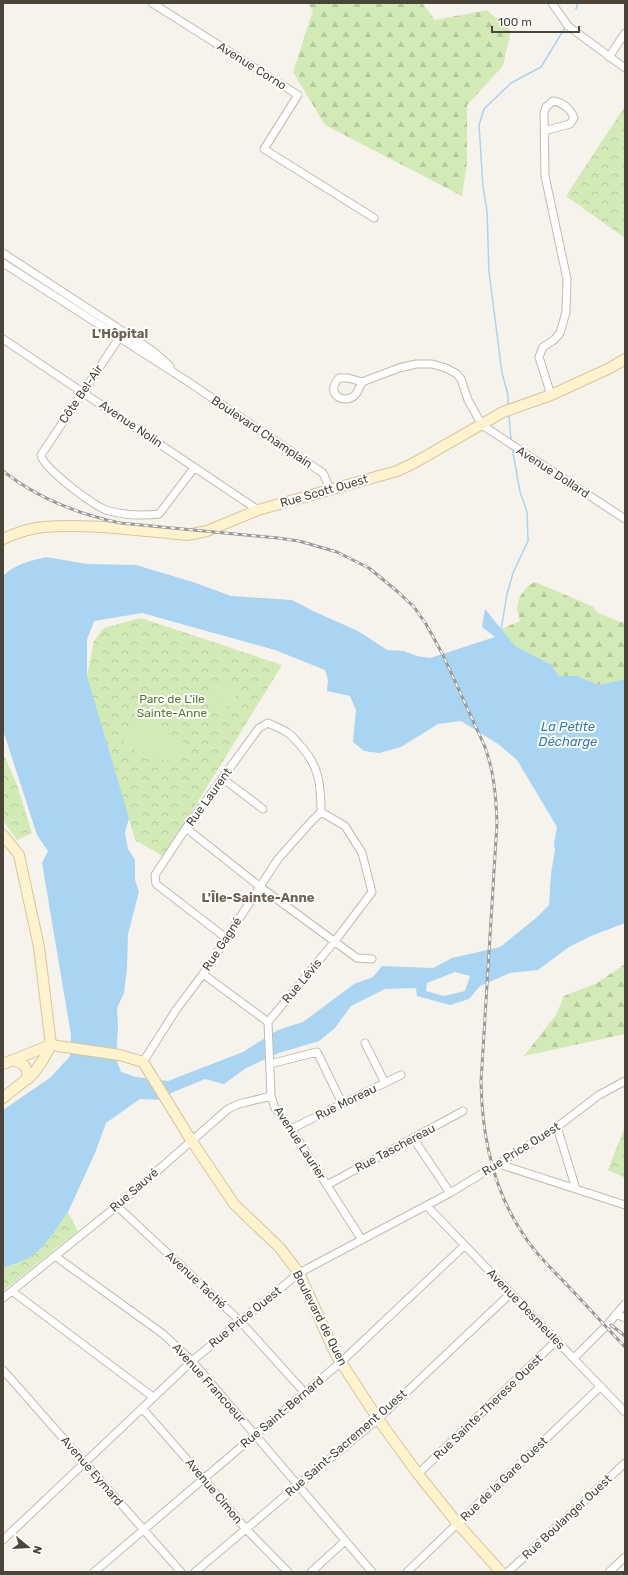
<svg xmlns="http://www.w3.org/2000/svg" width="628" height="1575" font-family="Rubik,sans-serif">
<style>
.forest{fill:url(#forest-firs)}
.park{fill:url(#park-crowns)}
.garden{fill:#d2eab5}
.water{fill:#a9d4f2;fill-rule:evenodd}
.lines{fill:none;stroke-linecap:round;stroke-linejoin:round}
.stream{stroke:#a9d4f2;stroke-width:1.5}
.street-casing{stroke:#c2bbae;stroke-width:9}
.secondary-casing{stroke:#d6c79b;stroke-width:12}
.street{stroke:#fff;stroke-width:7}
.secondary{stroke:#fff3cd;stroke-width:10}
.rail-casing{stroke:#9a9a9a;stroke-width:3}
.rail{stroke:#fff;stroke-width:1.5;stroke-dasharray:4.5;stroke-linecap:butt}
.labels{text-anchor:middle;stroke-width:4;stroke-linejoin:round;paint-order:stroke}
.street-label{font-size:12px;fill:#4b4439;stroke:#fff}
.park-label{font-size:12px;fill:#4a7f2a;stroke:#fff}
.neighbourhood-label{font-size:13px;font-weight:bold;fill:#6e6250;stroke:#fff}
.water-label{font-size:13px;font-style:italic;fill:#2e7ab2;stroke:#fff}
</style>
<defs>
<pattern id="forest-firs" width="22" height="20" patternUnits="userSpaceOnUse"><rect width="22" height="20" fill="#d2eab5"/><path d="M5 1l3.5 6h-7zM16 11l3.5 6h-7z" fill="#b6ca9c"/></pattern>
<pattern id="park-crowns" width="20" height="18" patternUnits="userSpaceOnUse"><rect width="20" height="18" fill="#d2eab5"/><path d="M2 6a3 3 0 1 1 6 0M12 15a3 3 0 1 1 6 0" fill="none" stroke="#b6ca9c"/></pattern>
</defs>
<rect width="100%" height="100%" fill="#f6f3ec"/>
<path class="forest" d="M307,3H422L435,20L487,10L511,31L503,66L467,105V162L462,196L325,125L293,72L313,10Z
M535,582L594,607L596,612L620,622H625V679L599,685L577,676H558L552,665L515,646L501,629L520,621C519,617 517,612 517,608C518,597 525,586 535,582Z
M625,964V1034L524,1056L556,1015L564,996L597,983Z"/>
<path class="park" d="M625,106V238L566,196Z
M141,618L282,665L164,857L135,840L87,676L94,641L104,628Z
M3,753L17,785L32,833L17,840L3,820Z
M625,1126V1178L608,1170Z
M68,1212L78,1231L3,1291V1268L25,1260L53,1234Z"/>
<path class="garden" d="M221,680L238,693L232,701L215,688Z
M211,692L228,705L222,713L205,700Z
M144,714L185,744L176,761L145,759L123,741Z"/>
<path class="water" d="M46,557L87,564L136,565L193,582L231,596L292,600L313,611L358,631L387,650L404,651L417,656L430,658L495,637L482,627L485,609L515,646L552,665L558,676H577L599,685L625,679V923L591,936L569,947L538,970L510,973L480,986L469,999L450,1005L417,996L416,988L385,989L351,1006L335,1028L319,1041L279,1053L246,1068L224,1084L205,1079L171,1093L165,1100L140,1099L106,1123L95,1153L68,1212L53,1234L38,1251L25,1260L3,1268V1110L51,1077L70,1056L71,1035L42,863L48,851L37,835L3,730V576C15,564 30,561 46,557ZM142,613L275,650L325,670L328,680L327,691L350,696L356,710L353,742L364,751L379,753L401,747L438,724L461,721L498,744L517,760L557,827L554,843L555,850L551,874L549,905L536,918L500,947L452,958L433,968L382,966L373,977L354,984L303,1022L278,1030L243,1052L168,1081L136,1077L121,1072L116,1059L118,1028L117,1008L124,993L127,968L128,934L139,892L135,880V860L128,849L125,833L129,818L87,676V640L94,621ZM455,972L470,976L465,991L444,996L426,991L427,983Z"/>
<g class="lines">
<path class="stream" d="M576,9L578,3
M508,405V395L502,373L489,272L487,211L483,187L479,125L484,109L511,83L541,67L566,26
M509,415L511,441
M501,630L507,594L513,573L528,541L527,512L520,492L512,447"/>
<defs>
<path id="street" d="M152,3L298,95L264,149L374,218
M552,3L568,26L625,68
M609,57L625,33
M544,131L570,124L574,118C571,109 562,102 553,101L546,107L544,113L545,176L567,279L566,312L560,333L554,340L543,347L539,357L551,395
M3,253L153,351L170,366
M3,263L187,381L323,473L330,489
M123,332L41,455C44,469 95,507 109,511C125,515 143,516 159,514L194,468
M3,339L258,510
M362,382C360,385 359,390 356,394C347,406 323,395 339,378H348L362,382L399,368L416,364H432L446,368L457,374L461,379L468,400L482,425L625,519
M222,778L263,809
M186,828L259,886L357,958L372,959
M226,938L156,884L155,875L186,828L259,728L268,723C274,726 282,729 288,733C292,735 295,740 299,744C319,765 321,784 321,812L345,826L362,853L372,892L335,941L268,1022
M203,974L268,1022L271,1096L275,1108L291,1129L362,1240
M365,1043L385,1083
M143,1062L176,1010L203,974L278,859L310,823L321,812
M270,1064L317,1052L342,1103
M557,1127L576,1189
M291,1129L401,1075
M413,1138L450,1193
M499,1164L625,1205
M327,1185L463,1111
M117,1206L240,1321L305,1393
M427,1206L625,1412
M55,1256L163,1334L192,1361L372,1572
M12,1291L153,1397
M3,1298L117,1206L228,1109L239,1104L271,1096
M616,1314L625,1318
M574,1358L608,1324L625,1304
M3,1370L181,1572
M142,1408L204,1479L246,1529L288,1572
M418,1474L557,1340
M3,1540L192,1361L299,1273L450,1193L539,1139L557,1127L599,1095L625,1081
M94,1572L341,1362L464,1246
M195,1572L298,1485L378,1419L511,1293
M311,1572L345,1541
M407,1572L601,1386
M508,1572L625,1463
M609,1572L625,1557"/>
<path id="secondary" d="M3,539C16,533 30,528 44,527C90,523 140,531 187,535L207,531L258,510L397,471L414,463L503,412L551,395L610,368L625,359
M3,835L19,855L39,947L51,1045L43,1060L33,1074L3,1098
M13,1060C26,1065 27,1066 28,1079
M3,1064L51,1045L120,1055L143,1062L191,1140L234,1204L280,1248L299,1273L335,1353L378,1419L418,1474L458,1524L501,1572"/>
</defs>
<use href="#street" class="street-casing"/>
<use href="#secondary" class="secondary-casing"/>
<use href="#street" class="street"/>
<use href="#secondary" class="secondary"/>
<defs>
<path id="rail" d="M3,471C37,498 78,514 120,523L278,538L299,541L337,552L369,568L398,592L414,607L426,624L443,655L485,747C494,772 496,796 497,823L481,1082C482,1137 493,1191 525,1237C537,1256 554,1271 569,1287C588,1307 606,1327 625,1347
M611,1325L625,1336"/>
</defs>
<use href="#rail" class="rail-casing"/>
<use href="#rail" class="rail"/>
</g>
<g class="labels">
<g class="street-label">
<text transform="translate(252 66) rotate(32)" y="4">Avenue Corno</text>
<text transform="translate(81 394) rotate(-56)" y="4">Côte Bel-Air</text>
<text transform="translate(131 424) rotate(34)" y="4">Avenue Nolin</text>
<text transform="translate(262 432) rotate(34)" y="4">Boulevard Champlain</text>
<text transform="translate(553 472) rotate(33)" y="4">Avenue Dollard</text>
<text transform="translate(324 491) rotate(-16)" y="4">Rue Scott Ouest</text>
<text transform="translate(209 797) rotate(-54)" y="4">Rue Laurent</text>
<text transform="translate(222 944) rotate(-57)" y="4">Rue Gagné</text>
<text transform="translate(302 981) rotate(-50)" y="4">Rue Lévis</text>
<text transform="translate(346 1102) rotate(-26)" y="4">Rue Moreau</text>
<text transform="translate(300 1143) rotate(57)" y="4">Avenue Laurier</text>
<text transform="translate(395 1148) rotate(-28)" y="4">Rue Taschereau</text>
<text transform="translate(521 1149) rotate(-32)" y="4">Rue Price Ouest</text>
<text transform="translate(134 1190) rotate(-41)" y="4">Rue Sauvé</text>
<text transform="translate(196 1280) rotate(43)" y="4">Avenue Taché</text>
<text transform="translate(526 1309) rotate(46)" y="4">Avenue Desmeules</text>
<text transform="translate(245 1317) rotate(-39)" y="4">Rue Price Ouest</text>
<text transform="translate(320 1318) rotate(63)" y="4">Boulevard de Quen</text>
<text transform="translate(209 1383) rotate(48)" y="4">Avenue Francoeur</text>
<text transform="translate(488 1407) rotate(-44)" y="4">Rue Sainte-Therese Ouest</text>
<text transform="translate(282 1412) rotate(-40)" y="4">Rue Saint-Bernard</text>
<text transform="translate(346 1443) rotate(-41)" y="4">Rue Saint-Sacrement Ouest</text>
<text transform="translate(92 1471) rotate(49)" y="4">Avenue Eymard</text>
<text transform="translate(504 1479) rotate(-44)" y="4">Rue de la Gare Ouest</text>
<text transform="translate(214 1491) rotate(50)" y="4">Avenue Cimon</text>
<text transform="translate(567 1517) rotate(-43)" y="4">Rue Boulanger Ouest</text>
</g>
<g class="park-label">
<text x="172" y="703">Parc de L'ile<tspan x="172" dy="14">Sainte-Anne</tspan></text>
</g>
<g class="neighbourhood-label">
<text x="120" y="338">L'Hôpital</text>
<text x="258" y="902">L'Île-Sainte-Anne</text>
</g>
<g class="water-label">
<text x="568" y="731">La Petite<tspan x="568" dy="15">Décharge</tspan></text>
</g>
</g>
<rect width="628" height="1575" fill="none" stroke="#4b4439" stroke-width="8"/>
<g transform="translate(28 1547) rotate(108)" stroke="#ffffff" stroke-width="3" paint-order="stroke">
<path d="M0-3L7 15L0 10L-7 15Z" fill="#4b4439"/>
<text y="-6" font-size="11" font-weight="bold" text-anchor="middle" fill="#4b4439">N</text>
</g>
<path d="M492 26v6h87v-6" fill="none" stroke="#4b4439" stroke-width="2"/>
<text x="498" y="26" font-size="12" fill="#4b4439" stroke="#ffffff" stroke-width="3" paint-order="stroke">100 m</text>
</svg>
